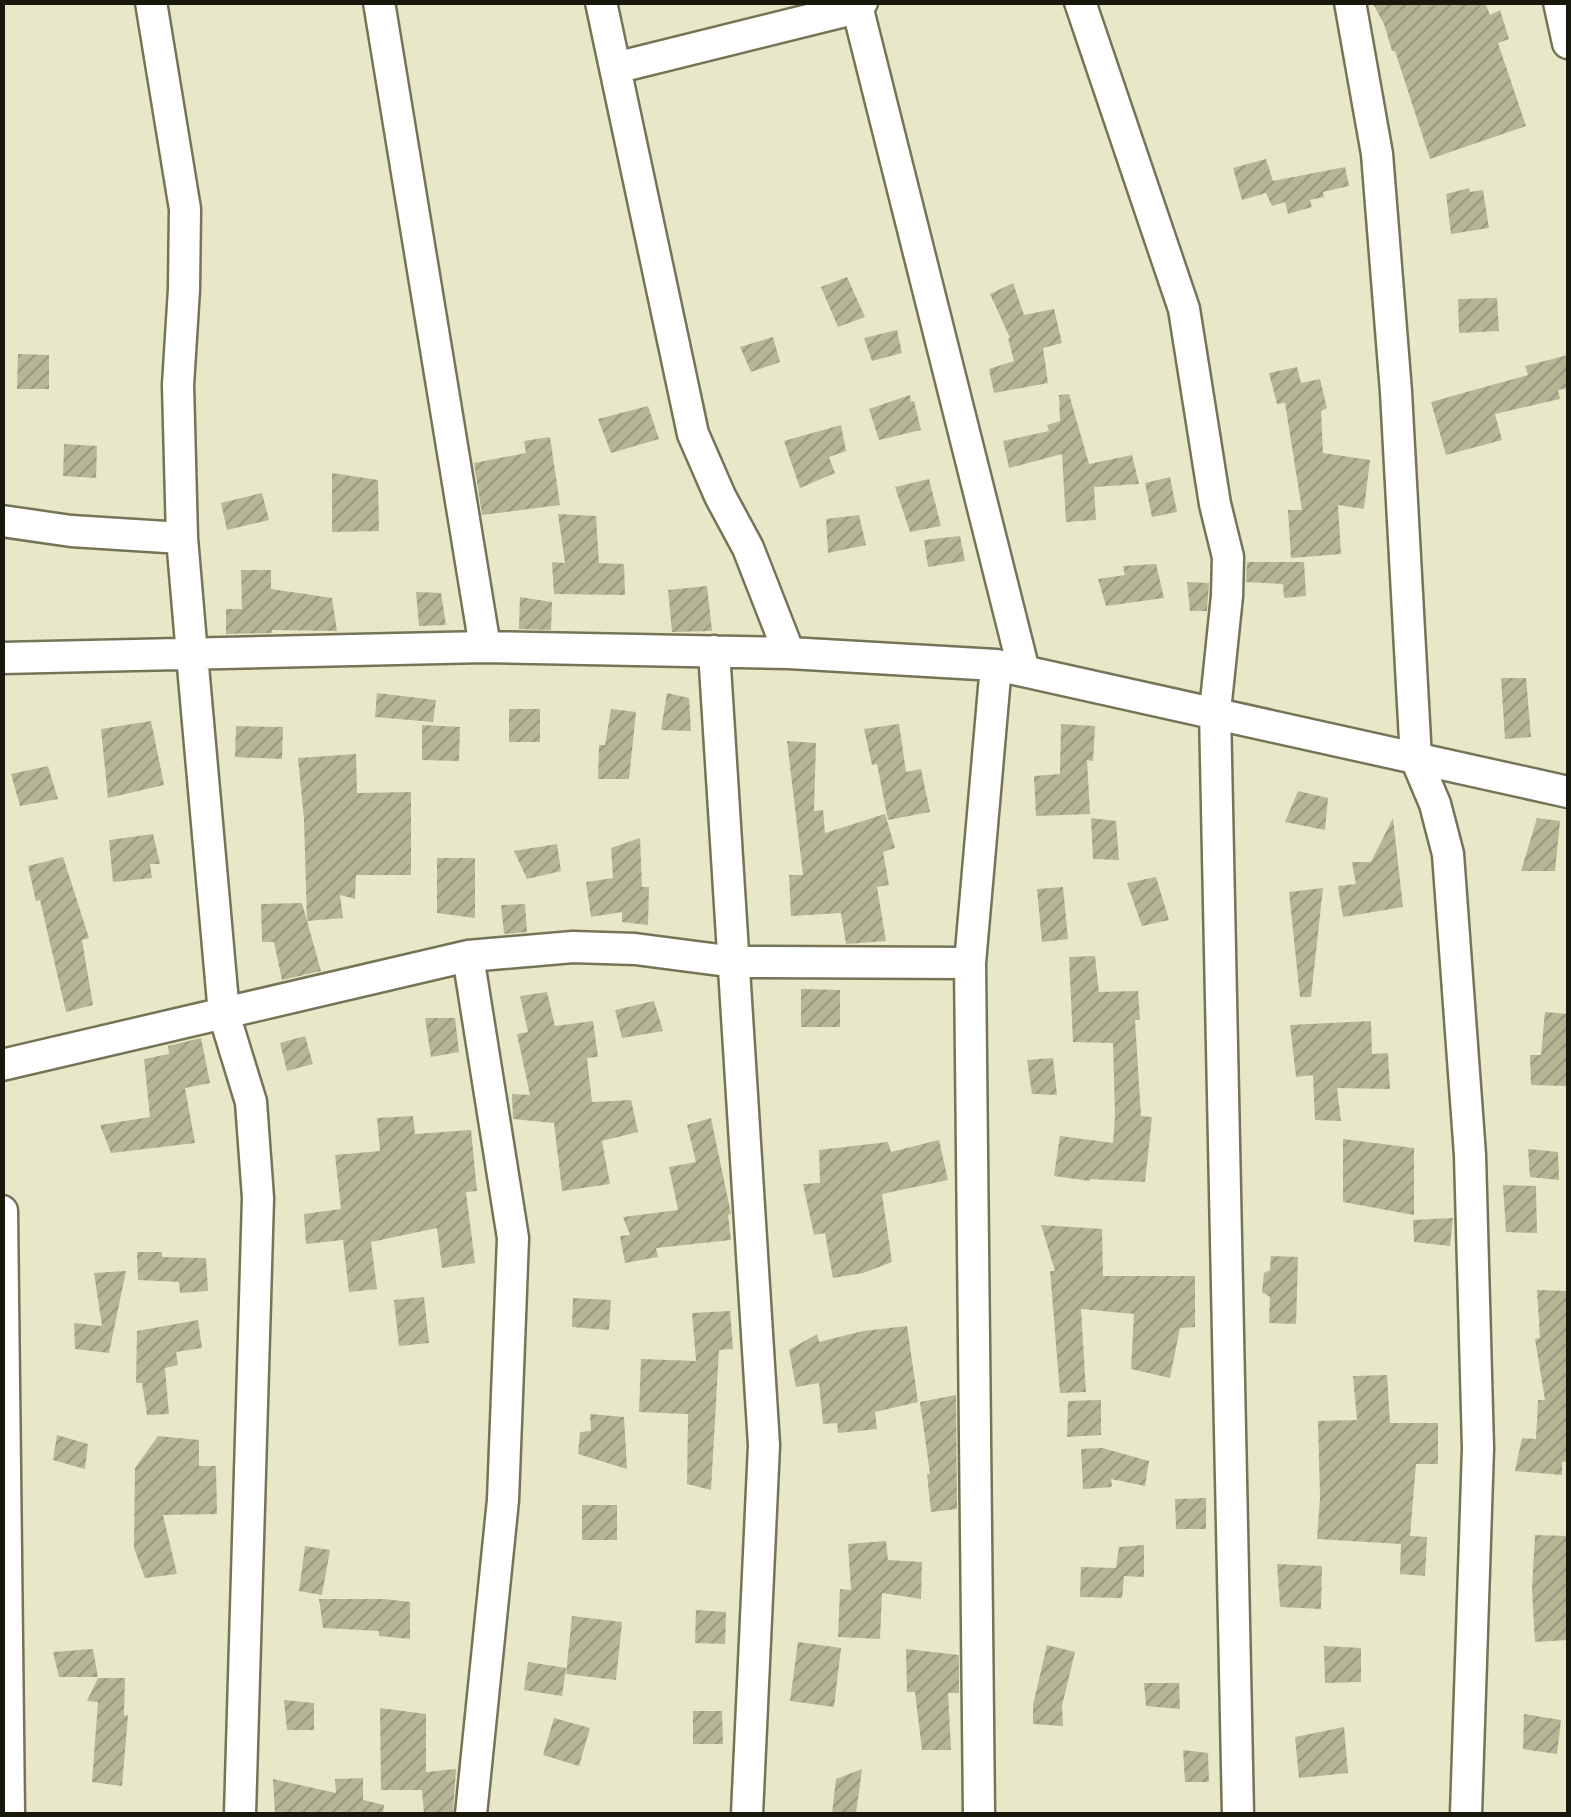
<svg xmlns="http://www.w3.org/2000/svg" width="1571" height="1817" font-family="Manrope,sans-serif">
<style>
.building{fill:url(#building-hatch)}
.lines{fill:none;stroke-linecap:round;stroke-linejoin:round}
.minor-casing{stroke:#757457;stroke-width:35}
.minor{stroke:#fff;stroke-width:30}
</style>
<defs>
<pattern id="building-hatch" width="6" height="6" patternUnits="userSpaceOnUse" patternTransform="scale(2.5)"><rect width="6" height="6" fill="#b6b697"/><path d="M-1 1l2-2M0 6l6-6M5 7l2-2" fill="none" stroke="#9c9c81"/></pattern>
</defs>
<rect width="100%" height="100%" fill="#e8e7c7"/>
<path class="building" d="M1372,2H1485L1490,15L1500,10L1509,39L1498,43L1526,126L1430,159L1395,51H1392L1384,24Z
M1266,159L1273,181L1345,167L1349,186L1323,192L1324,197L1310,200L1312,207L1288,214L1285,202L1272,206L1266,193L1242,200L1233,168Z
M1469,188L1470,192L1483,190L1489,228L1451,234L1446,194Z
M847,277L865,317L838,327L821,287Z
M1013,283L1024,315L1054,309L1062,343L1043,348L1048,383L994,393L989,369L1014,361L1008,338H1010L990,294Z
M1497,298L1499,331L1459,333L1458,299Z
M897,330L902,353L872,361L864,338Z
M773,337L780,362L751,372L740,347Z
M18,354L49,355V389H17Z
M1568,355V388L1558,390L1560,399L1495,414L1502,440L1446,455L1431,402L1528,375L1525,366Z
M1297,367L1301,383L1320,379L1327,408L1321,411L1323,453L1370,460L1364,509L1338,505L1341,554L1291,558L1288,510H1302L1285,403L1277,404L1269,373Z
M1069,394L1089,464L1132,455L1139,484L1094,487L1096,520L1066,522L1062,454L1009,468L1003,441L1049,431L1047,425L1060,421L1059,395Z
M910,395L911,402L914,401L921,430L879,440L869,409Z
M648,406L659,439L611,453L598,419Z
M841,425L846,451L829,457L835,473L800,488L784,441Z
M550,437L560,505L482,515L474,463L526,453L524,441Z
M64,444L97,446L96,478L63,476Z
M332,473L378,480L379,531L332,532Z
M1170,477L1177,512L1152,517L1145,483Z
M929,479L941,526L910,532L895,487Z
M262,493L269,520L227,530L221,503Z
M558,514L596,516L599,563L624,564L625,595L554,594L552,562L565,563Z
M859,515L866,545L828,553L826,519Z
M960,536L965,561L928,567L924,540Z
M1247,562H1304L1306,596L1284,598L1283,584L1246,582Z
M1156,564L1164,598L1106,606L1098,579L1125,575L1123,566Z
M241,570H271V589L332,598L337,631L272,630V633L226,634V609H242Z
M1187,582L1209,583L1207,611H1190Z
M707,586L712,631L672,632L668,590Z
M416,592L441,593L446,625L419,626Z
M520,597L552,602L551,630L519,629Z
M1501,678H1526L1531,737L1505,739Z
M377,693L436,700L433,722L375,717Z
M667,693L689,698L691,731L661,730Z
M509,709H540V742H509Z
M611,709L636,712L629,779H598L599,745H605Z
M151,721L164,785L108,798L101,729Z
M899,724L906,772L921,769L930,812L888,820L877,764L872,765L864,729Z
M1061,724L1095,726L1093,761L1087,760L1090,814L1036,816L1034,776L1060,774Z
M422,725L460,727L459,761L422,760Z
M236,726L283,727L282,759L235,757Z
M787,741L816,743L814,811L823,810L825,833L885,814L895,848L883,852L889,885L877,887L886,941L846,944L841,913L791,916L789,875H803Z
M356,754L357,793L411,792V875H356L355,899L340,895L343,918L307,921L321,971L282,980L274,942H262L261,904L302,903L307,921L304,819L298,758Z
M48,766L58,799L20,806L11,774Z
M1298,791L1328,798L1325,830L1285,822Z
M1091,818L1116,821L1119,860L1093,859Z
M1393,818L1403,907L1343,917L1338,886L1356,884L1352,862H1371Z
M1537,818L1560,821L1555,871H1521Z
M153,834L160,864H150L152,878L113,882L109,840Z
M640,838L642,887H649L648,925L622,922V912L591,917L586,882L613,878L611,848Z
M557,844L561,871L527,879L514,851Z
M63,857L89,938L82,940L93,1005L66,1012L40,900L36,901L28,866Z
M437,858H475V918L437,913Z
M1156,877L1169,920L1142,926L1127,883Z
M1063,887L1068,939L1042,942L1037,889Z
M1323,888L1311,997H1300L1289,892Z
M525,904L527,932L504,934L501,905Z
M1095,956L1099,992L1138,991L1140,1020H1135L1141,1116L1152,1117L1145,1182L1090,1179V1181L1054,1176L1060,1136L1113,1143L1115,1116L1113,1043L1073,1042L1069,957Z
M801,989L840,990V1027H801Z
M547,992L555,1026L593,1021L598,1057L587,1058L592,1102L631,1100L638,1132L602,1141L610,1184L562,1191L554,1123L513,1119L512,1094L530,1095L517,1034L528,1032L520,996Z
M654,1001L663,1031L622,1038L615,1010Z
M1545,1012L1568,1014L1567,1086L1531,1085L1530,1055H1541Z
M425,1018H455L459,1052L431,1057Z
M1371,1021L1372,1054L1388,1053L1390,1089L1337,1088L1341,1121L1315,1120L1313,1075L1296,1077L1290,1025Z
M305,1036L313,1064L287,1071L280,1043Z
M201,1038L210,1083L185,1088L195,1143L111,1153L100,1125L150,1117L144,1059L169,1054L168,1046Z
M1053,1058L1057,1095L1032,1094L1027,1060Z
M413,1116L415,1134L471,1130L477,1191L466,1192L475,1263L442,1268L437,1228L371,1242L377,1289L349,1292L343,1240L306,1244L304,1214L341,1209L335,1155L380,1151L377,1118Z
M711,1118L731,1214L728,1215L731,1240L656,1248L658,1257L625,1263L620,1236L630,1235L623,1217L678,1210L669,1167L696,1162L687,1125Z
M1343,1139L1414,1148V1215L1343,1202Z
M939,1140L948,1180L882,1194L892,1262L863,1273L833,1278L825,1233L814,1235L803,1184L820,1183L819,1150L888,1142L891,1152Z
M1528,1149L1558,1152L1559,1180L1530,1177Z
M1503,1185L1536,1186L1537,1233L1506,1232Z
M1453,1218L1450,1246L1414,1242L1413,1220Z
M1041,1225L1102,1229L1103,1276H1195V1327L1180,1328L1170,1378L1131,1369L1134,1314L1081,1309L1086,1392L1060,1393L1050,1271H1055Z
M137,1252H162V1257L206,1258L208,1291L180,1293L179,1282L138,1280Z
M1271,1256L1298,1257L1296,1324L1269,1323L1270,1297L1262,1292L1264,1273L1270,1270Z
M126,1271L109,1353L75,1349L74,1323L102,1326L94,1273Z
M1537,1290L1568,1291V1461L1562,1462V1475L1515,1471L1522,1438L1536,1439L1538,1400H1545L1535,1339L1540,1338Z
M424,1297L429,1343L399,1346L394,1300Z
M573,1298L611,1300L609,1330L572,1327Z
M730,1311L733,1349L719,1350L711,1490L687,1484L688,1414L639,1412L641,1359L696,1361L692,1313Z
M198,1320L202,1348L176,1352L178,1365L165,1368L169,1414L147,1415L142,1383H136L137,1331Z
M907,1326L918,1402L875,1412L877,1429L838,1433L837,1423L823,1424L819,1383L796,1387L789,1350L817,1334L819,1342L863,1331Z
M1387,1375L1390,1423H1438V1464H1416L1410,1536L1427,1537L1425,1576L1400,1574L1401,1544L1317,1539L1320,1498L1318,1421L1357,1420L1353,1376Z
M956,1395L957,1509L931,1512L927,1474H930L920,1402Z
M1101,1400V1435L1067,1437L1068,1401Z
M590,1414L624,1417L627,1469L578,1454L580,1432L591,1431Z
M57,1435L88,1444L85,1469L53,1460Z
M158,1436L199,1440V1466H216L217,1514L163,1515L177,1574L145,1578L134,1548L135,1468Z
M1102,1448L1149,1461L1145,1486L1111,1479L1112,1487L1083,1489L1081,1449Z
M1206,1498V1529H1176L1175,1499Z
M582,1505H617V1540H582Z
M1535,1535L1568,1536V1640L1535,1642L1532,1590Z
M886,1541L888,1560L922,1562L921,1599L882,1593L880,1639L838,1637L840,1589L851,1590L848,1544Z
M1144,1545V1577L1124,1576L1122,1598L1080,1597L1081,1567L1116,1568L1119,1547Z
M305,1546L330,1550L322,1595L299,1591Z
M1277,1564L1322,1566L1321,1609L1280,1607Z
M319,1599H384L410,1602V1639L379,1636V1631L323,1628Z
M696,1610L726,1612L725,1644L695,1643Z
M572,1616L622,1622L616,1680L566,1674Z
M798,1642L841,1648L834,1707L790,1701Z
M1047,1645L1075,1652L1062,1706L1063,1726L1033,1724V1705Z
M1324,1646L1361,1648V1682L1325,1683Z
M93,1649L98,1677H59L53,1652Z
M906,1649L959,1655V1693H948L951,1750H922L915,1692H907Z
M528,1662L566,1668L562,1696L524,1690Z
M98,1678H125L124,1716L128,1715L122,1786L92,1782L98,1702L87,1701Z
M1144,1683H1179L1180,1709L1146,1706Z
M284,1700L314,1703V1730H287Z
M380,1708L426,1714V1772L456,1769L453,1814H424L422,1790H381Z
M693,1711H722L723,1744H693Z
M1524,1714L1561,1720L1557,1754L1523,1749Z
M554,1718L590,1728L579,1766L543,1755Z
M1344,1727L1348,1773L1299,1778L1295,1737Z
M1183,1750L1208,1753L1209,1782H1185Z
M862,1769L856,1814H832L836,1779Z
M363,1778V1800L384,1805L383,1814H275L273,1779L336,1793L335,1779Z"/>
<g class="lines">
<defs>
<path id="minor" d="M151,2L185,209L184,289L178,385L182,538L192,655L224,1014L251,1102L258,1198L240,1814
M379,2L485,647
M601,2L693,434L720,496L748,548L789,653
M856,2L1024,671
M1080,2L1184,309L1215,504L1228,557L1227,596L1215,711L1238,1814
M1350,2L1377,154L1396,392L1416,759L1435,804L1448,854L1470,1155L1478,1448L1466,1814
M1559,2L1568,43
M615,68L857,8L862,2
M2,521L71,531L182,538
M714,651L764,1445L747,1814
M2,658L485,647L789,653L996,665L1568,792
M468,956L513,1238L503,1500L471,1814
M2,1065L468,956L573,947L635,949L735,962L970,963
M2,1211L9,1814
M979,1814L970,963L996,665"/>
</defs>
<use href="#minor" class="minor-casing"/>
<use href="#minor" class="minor"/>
</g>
<rect width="1571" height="1817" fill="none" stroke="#18180c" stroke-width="10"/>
</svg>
